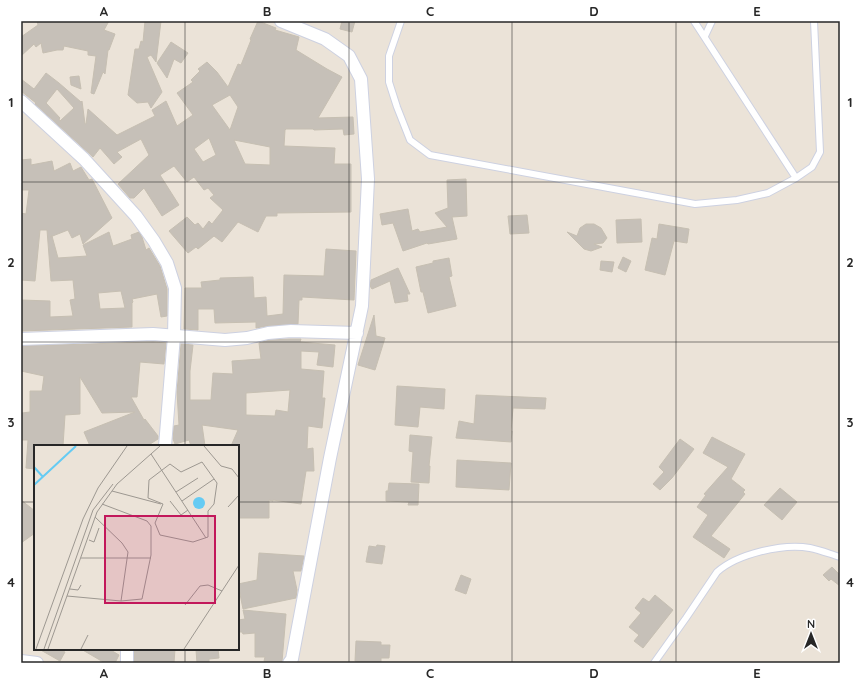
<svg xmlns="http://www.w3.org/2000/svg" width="861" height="684" font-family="Quicksand,sans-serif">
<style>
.building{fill:#c6c0b8;stroke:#c6bfb2;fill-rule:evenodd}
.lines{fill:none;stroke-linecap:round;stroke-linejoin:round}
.service-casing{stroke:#cdd1e1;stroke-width:8}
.minor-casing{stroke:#cdd1e1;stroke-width:14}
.service{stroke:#fff;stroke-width:6}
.minor{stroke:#fff;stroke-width:12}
.grid{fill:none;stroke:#272727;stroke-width:1;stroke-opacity:0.55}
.inset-river{fill:none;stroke:#65cbf3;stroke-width:2}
.inset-road{fill:none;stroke:#9d9891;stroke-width:1}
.view{fill:#c2185b;fill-opacity:0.15;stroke:#c2185b;stroke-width:2}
.inset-edge{fill:none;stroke:#272727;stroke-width:2}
.neatline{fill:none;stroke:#272727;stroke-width:1.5}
.grid-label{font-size:13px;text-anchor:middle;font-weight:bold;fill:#272727}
</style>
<rect width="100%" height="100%" fill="#ebe3d8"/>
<path class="building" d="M37,21H109L104,30L115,34L109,50H108L105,74L103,72L94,94L91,93L96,56L88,55V51L64,46L63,50H57L43,53L41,43L36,47L34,44L21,56V37L38,25Z
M145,21H161L156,62L151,55L147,57L162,92L151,108L148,102L137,103L128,95L135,49H139L141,41L143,42Z
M258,21L276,28L275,30L299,37L296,50L327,69L342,77L318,118L353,117L354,134L344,135L343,129L314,130L313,129H286L285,130L284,146L335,148L334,164H351V212L277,213V216H266L258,232L238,222L222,242L214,236L198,249L196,247L188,253L169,231L187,217L195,225L198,223L203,229L209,221L212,224L223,210L210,198L214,195L208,188L204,190L194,177L187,182L174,166L160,175L179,205L162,216L144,188L134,198H130L118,184L149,155L141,139L117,152L122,157L114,164L100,148L93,157L35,104L36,103L21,91V79L34,89L46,73L59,83L81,102L82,101L85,124H86L88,109L117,135L155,116L152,110L166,101L177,126L193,115L177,93L193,82L191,80L200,71L198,69L207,62L217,72L228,87L238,64L241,65L251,40L250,39ZM57,89L74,108L60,121L59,119L60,118L46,103ZM230,95L238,107L230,130L212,105ZM209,138L216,155L203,162L194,149ZM234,140L270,147V165L245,164Z
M342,21H355L352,32L340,29Z
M171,42L188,53L181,63L174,59L167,78L157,63Z
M79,76L81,89L71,85L70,77Z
M31,159V165L52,161L54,171L70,163L73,171L81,167L89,180L92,179L112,218L83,244L80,234L72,238L68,230L50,237L52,236L58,258L87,256L83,245L109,232L113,246L132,239L131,235L139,232L142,237L146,250L149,248L160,266L167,289V316L161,317L157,294L132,299L133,302L132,303V327L21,331V300L50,301V317L73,316L70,300L75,299L73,280L51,281L47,230H40L35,281L21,280V213L26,214L29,190H21V160ZM121,291L125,308L100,309L98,293Z
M466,179L467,216L452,217L457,239L428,244L427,243L403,251L393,223L382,225L380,214L408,209L412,231L418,229L420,232L447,227L435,213L448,208L447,180Z
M527,215L529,233L510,234L508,216Z
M641,219L642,242L617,243L616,220Z
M586,224H594L601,228L607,238L603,243L594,244L602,247L591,251L584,249L567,232L577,236L580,228Z
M659,224L689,229L687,243L674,241L665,275L645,270L652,238L657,239Z
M326,249L356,251L354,300L302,297V300H299L298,324L267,326L256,328V322L215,323L214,309H198V330L184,329L185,288H202L201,282L220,280V278L253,277L254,298L266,297L267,316L283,314L284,275L324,276Z
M623,257L631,261L626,272L618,268Z
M449,258L452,276L449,277L456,306L428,313L423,292H421L416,267L433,263V261Z
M601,261L614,262L612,272L600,270Z
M398,268L410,294H407L408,301L395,303L390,281L372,289L370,286L371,280Z
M374,315L376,336L385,338L375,370L358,365Z
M291,339H301L300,342L335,345L333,367L317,365L319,352L301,351V369L324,371L322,398H325L322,428L308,426L307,449L313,448L314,471H306L301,504L273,500V501L269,500V518H238V446H231L238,430L202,425L205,446H191L189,440L175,444L173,439L174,426L179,425L177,392L181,344L193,345L190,371V400H211L213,373L233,374L232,361L261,359L259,343L269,340ZM290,390L288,412L276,410L275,416L246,415V393Z
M153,342L166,343L164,364L140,362L137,397H131L144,420L145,419L158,436V439L147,446H90L84,432L135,412L102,413L80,377V414L65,415L63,446H35V469L26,468L28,440H22V413L30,412V391H42L44,376L21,371V346Z
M397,386L445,389L444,409L420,407L418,427L395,425Z
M476,395L546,398L545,409L513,408L511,431H512L511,442L456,438L459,421L474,424Z
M410,435L432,437L429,466H430L429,483L411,482L413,452L409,451Z
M712,437L745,454L731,479L745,490L743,492L745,494L711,536L730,549L724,558L693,537L708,515L697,507L706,495L704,494L728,467L703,453Z
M680,439L694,449L672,478L660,490L653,484L664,472L659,467Z
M457,460L511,463L509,490L456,487Z
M389,483L419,484L418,505H408L409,502L386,501V491H388Z
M780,488L797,502L782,520L764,505Z
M21,500L35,511V533L21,543Z
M377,545L385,546L382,564L366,562L369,546L376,547Z
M259,553L304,556L301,571H293L297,590L296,598L243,609L238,584L257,580Z
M832,567L840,575V586L831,579L829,581L823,575Z
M461,575L471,579L466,594L455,590Z
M655,595L673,610L643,648L634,641L639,635L629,627L641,613L635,608L643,598L649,602Z
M243,610L286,614L282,662L264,661L265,657H255V633L243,634L242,632H238V620L245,619Z
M356,641L381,642V645H390L389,658H381V663H361L362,662L355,661Z
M39,649H58L65,652L60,661Z
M81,649H109L119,655L115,663H105Z
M134,649H175L174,663L134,662Z
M209,649H218L219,658L209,659V663H197L196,650Z"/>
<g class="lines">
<defs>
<path id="service" d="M401,21L389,56V82L397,107L410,140L430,155L695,204L737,200L768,193L796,178L812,167L820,152L814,21
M694,21L796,178
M705,36L712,21
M654,663L686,618L717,572C737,554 783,543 810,548C820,550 830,554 840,557"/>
<path id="minor" d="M281,21L325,39L349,56L361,79L368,179L362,306L330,458L292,659L289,663
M21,101L84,159L136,216L154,241L167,263L175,288L174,336L165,446
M21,339L153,334L225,340L247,338L268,333L291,331L357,333
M21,661L37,663
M127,663V649"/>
</defs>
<use href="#service" class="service-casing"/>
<use href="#minor" class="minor-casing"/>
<use href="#service" class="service"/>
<use href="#minor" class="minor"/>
</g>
<path class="grid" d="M185,21V446M349,21V663M512,21V663M676,21V663M21,182H840M21,342H840M21,502H35M238,502H840M185,649V663"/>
<g transform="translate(34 445)">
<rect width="205" height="205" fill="#ebe3d8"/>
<path d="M159 58a6 6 0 1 1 12 0a6 6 0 1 1-12 0Z" fill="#65cbf3"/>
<path class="inset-river" d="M0,22L9,32M0,40L42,1"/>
<path class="inset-road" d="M170,1L187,21L198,24L205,33M117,9L172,93M168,17L183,38L180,59L174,66V92L159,97L126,90L121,78L129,59L114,53L115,35L136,19L147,27ZM78,46L127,59M142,47L164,33M136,56L147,70L154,65M148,56L180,34M194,62L205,50M61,72L88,98L94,107L87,156M55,95L60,97L65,83M47,113H117M36,144L44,145L47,140M33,151L87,156L108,154L117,110V81L113,76L68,59M151,160L166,141L174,140L188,146M2,204L49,74L64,43L93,1M10,204L59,65L79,39M14,204L63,67L83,39L126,1M47,204L54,190M150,204L205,120"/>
<path class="view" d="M71,71H181V158H71Z"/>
<rect width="205" height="205" class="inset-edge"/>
</g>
<rect width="861" height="684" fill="none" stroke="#ffffff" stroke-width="44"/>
<g transform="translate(811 634)" stroke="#ffffff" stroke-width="3" paint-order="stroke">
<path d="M0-3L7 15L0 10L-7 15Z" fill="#272727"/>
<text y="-6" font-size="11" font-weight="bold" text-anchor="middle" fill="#272727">N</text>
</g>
<rect x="22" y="22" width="817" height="640" class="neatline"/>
<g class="grid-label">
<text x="104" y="16">A</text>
<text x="267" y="16">B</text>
<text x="430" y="16">C</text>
<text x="594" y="16">D</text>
<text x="757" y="16">E</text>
<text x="11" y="107">1</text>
<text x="850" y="107">1</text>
<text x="11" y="267">2</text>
<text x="850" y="267">2</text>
<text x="11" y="427">3</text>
<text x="850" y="427">3</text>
<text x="11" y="587">4</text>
<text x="850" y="587">4</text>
<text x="104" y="678">A</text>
<text x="267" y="678">B</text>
<text x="430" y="678">C</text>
<text x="594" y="678">D</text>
<text x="757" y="678">E</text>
</g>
</svg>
